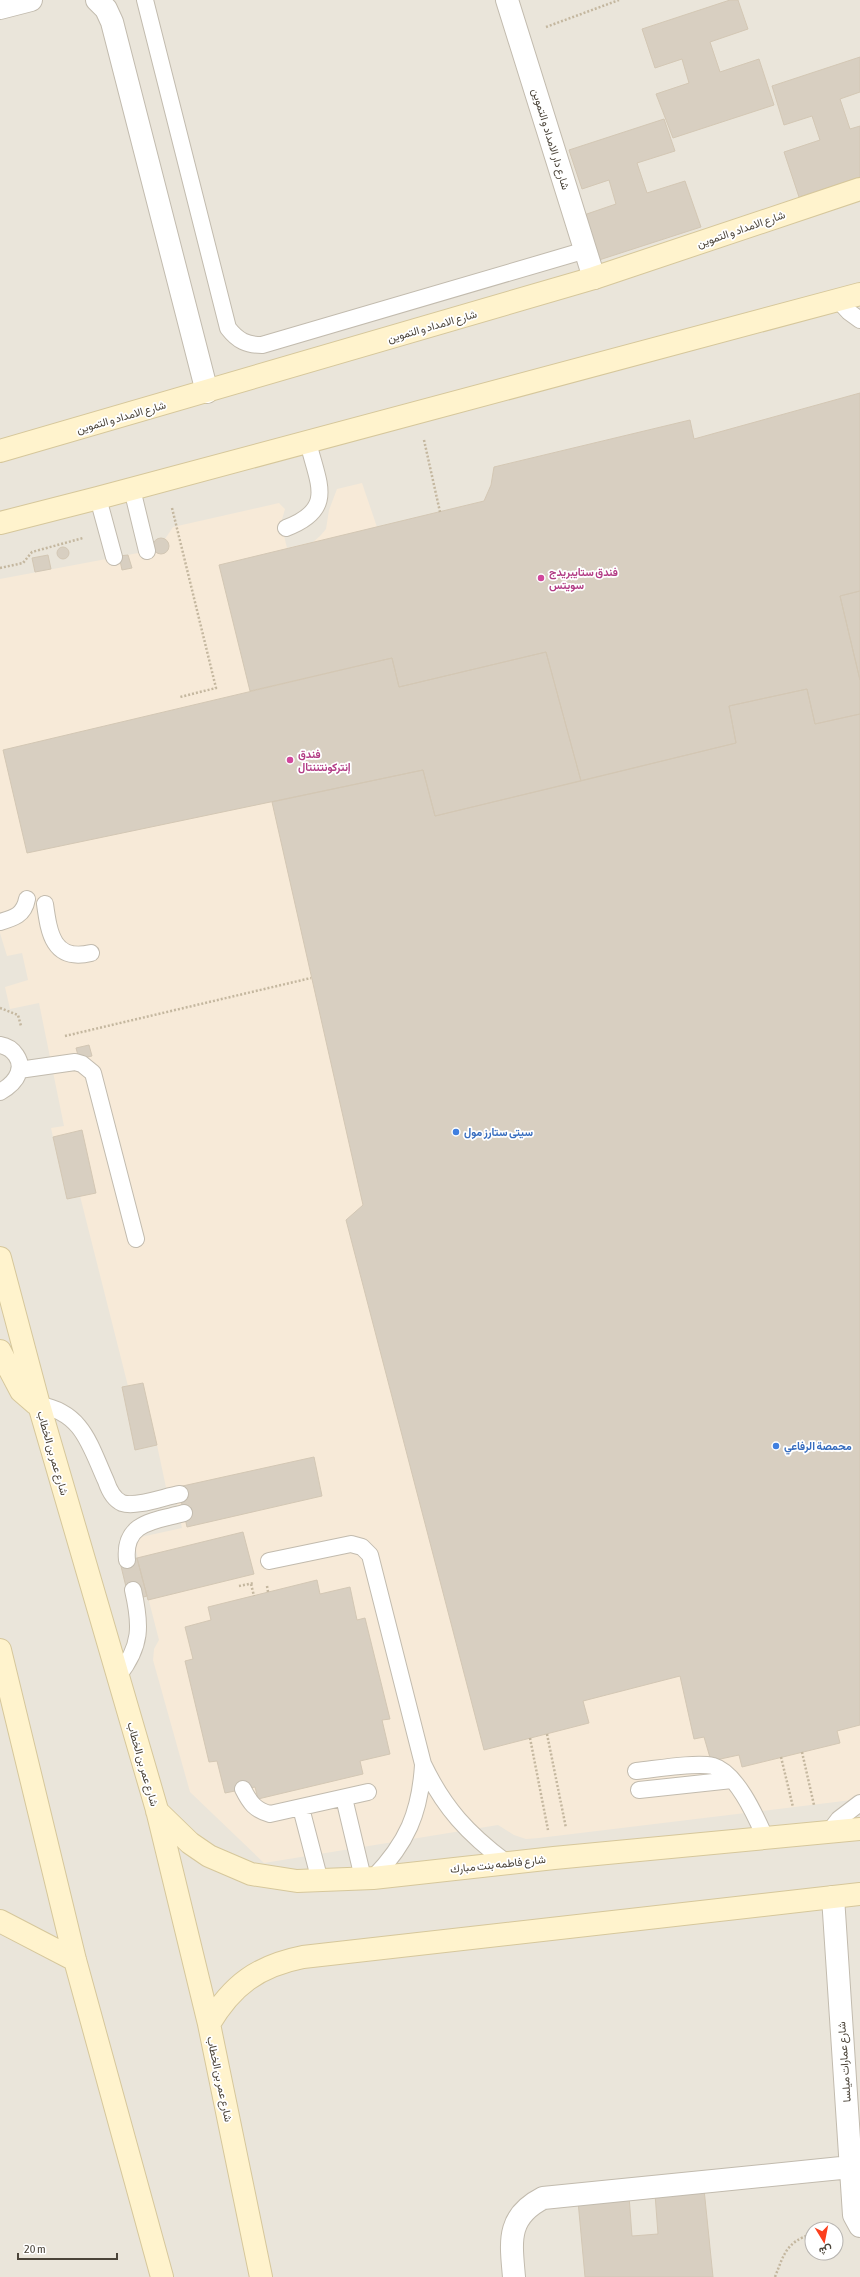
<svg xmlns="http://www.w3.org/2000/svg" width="860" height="2277" font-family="'Asap Condensed',Vazirmatn,sans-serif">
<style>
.residential{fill:#eae5da;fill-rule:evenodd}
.commercial{fill:#f7ead8}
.building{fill:#d8cfc1;stroke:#d3c7b4}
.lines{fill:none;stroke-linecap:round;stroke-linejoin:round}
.lane-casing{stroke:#c2bbae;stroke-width:18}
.street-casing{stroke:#c2bbae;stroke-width:24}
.secondary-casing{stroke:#d6c79b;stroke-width:24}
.path{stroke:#c4b79f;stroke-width:2.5;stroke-dasharray:2 2;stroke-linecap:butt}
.lane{stroke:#fff;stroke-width:16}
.street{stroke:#fff;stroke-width:22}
.secondary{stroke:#fff3cd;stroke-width:22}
.hotel-dot{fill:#d1479c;stroke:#fff;stroke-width:1.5}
.shop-dot{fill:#3f7fe0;stroke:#fff;stroke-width:1.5}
.labels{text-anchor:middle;stroke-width:3.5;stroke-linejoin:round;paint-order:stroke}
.street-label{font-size:11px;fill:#4b4439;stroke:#fff}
.hotel-label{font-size:11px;font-weight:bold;fill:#b23c85;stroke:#fff;text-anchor:start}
.shop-label{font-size:11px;font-weight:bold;fill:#366cbe;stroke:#fff;text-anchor:start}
</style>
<rect width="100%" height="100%" fill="#f6f3ec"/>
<path class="residential" d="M0,0H860V2277H0ZM812,2229H836V2253H812Z"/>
<path class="commercial" d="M860,393V1799L539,1838L526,1839L514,1835L498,1825L264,1863L190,1792L153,1660L154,1649L159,1640L135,1547L141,1537L182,1528L174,1491L167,1492L157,1445L135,1450L122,1387L128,1386L80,1196L67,1199L51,1128L64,1126L39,1003L10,1009L5,987L28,980L22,953L7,956L0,933V579L154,550L156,553L163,554L169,549L168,542L165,539L173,527L279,503L285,509L281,523L287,548L313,542L320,536L326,529L329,510L337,489L362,483L377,527L484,501L491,485L494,467L690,420L694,439Z"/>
<path class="building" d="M730,0H738L748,29L710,42L720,72L759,59L774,105L673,138L656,94L689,83L682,59L655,68L642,29Z
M860,57V92L840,99L850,129L860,126V177L799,197L784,152L820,140L812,116L784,125L772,86Z
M664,119L675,151L637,163L647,193L685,181L701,227L596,261L581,216L616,204L609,180L582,189L569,150Z
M860,393V591L840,596L860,680V714L815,724L807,689L729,706L736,743L581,781L546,652L399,687L392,658L250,691L219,565L484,501L491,485L494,467L690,420L694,439Z
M153 546a8 8 0 1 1 16 0a8 8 0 1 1-16 0Z
M57 553a6 6 0 1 1 12 0a6 6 0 1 1-12 0Z
M48,555L51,569L35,572L32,558Z
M128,555L132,568L122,570L119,556Z
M860,591V680L840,596Z
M546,652L581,781L435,816L423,770L27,853L3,750L392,658L399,687Z
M807,689L815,724L860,714V1725L837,1731L840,1743L742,1767L739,1755L711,1761L704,1737L694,1739L680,1676L583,1701L589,1723L484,1750L346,1220L363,1205L272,802L423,770L435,816L736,743L729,706Z
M89,1045L92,1056L79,1059L76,1048Z
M82,1130L96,1193L67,1199L53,1137Z
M143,1383L157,1445L135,1450L122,1387Z
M314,1457L322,1496L187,1527L178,1487Z
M243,1532L254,1574L148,1600L137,1558Z
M137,1558L147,1596L140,1598L127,1591L120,1562Z
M317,1580L320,1594L350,1587L357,1620L365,1618L390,1719L382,1720L390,1754L360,1761L363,1774L258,1799L255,1787L225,1793L217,1761L209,1762L185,1661L193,1659L185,1627L211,1620L208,1607Z
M704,2189L713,2277H585L578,2201L629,2196L632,2236L658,2234L655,2194Z"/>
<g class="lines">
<defs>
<path id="lane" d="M145,0L228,328C238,341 247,345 262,345L586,250
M838,300L849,312L860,320
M132,489L147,551
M98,498L114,557
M286,528C336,509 318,484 308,442
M45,904C49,933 53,962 91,953
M0,922C14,918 24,915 27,899
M0,1045C13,1047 24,1061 18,1074C15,1082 7,1088 0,1092
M19,1070L75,1062L82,1064L93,1073L136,1239
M39,1405C83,1412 90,1446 106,1481C109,1490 113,1499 122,1503C136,1508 166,1496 180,1494
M127,1560C123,1521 156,1521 184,1513
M269,1561L351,1544L362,1547L370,1555L423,1764C444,1808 468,1834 507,1863
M118,1676C142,1646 141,1625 133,1590
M636,1771C656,1769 696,1762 713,1766C737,1773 756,1817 765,1837
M243,1789C250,1803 255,1810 270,1814L368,1792
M639,1790L732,1780
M344,1798L363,1878
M301,1808L320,1881
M829,1832L839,1819L860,1803
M373,1878C407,1843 420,1813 423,1765"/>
<path id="street" d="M97,0L106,9L112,22L207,392
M507,0L594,278
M0,8L31,0
M833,1897L854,2215L860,2226
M514,2277C511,2242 506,2217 543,2198L851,2167"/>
<path id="secondary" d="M0,451L594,278L860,189
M0,523L98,498L860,294
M0,1258L39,1405L157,1810L209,2024L261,2277
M0,1351L21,1391L36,1404
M0,1650L75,1960L162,2277
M157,1811L190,1843L209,1856L251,1874L297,1881L373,1878L554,1858L860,1829
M0,1921L75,1960
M209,2024C232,1985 258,1966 303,1957L860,1894"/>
</defs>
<use href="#lane" class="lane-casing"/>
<use href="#street" class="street-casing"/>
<use href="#secondary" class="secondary-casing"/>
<path class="path" d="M546,27L619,0
M424,440L440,512
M172,508L216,688L180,697
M0,568L23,563L32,552L83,538
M0,1008L18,1015L21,1026
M65,1036L311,978
M251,1584L254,1596
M239,1586L254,1583
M267,1586L268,1592
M547,1734L566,1828
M530,1738L548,1830
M802,1752L814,1805
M781,1757L793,1807
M775,2277C784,2254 786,2242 812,2234"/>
<use href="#lane" class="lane"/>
<use href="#street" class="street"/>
<use href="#secondary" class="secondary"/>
</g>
<g class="hotel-dot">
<circle cx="541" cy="578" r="4"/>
<circle cx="290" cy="760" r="4"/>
</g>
<g class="shop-dot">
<circle cx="456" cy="1132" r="4"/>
<circle cx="776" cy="1446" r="4"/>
</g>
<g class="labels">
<g class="street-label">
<text transform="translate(551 139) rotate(73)" y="4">شارع دار الامداد و التموين</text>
<text transform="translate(741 229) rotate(-19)" y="4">شارع الامداد و التموين</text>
<text transform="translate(432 326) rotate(-16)" y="4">شارع الامداد و التموين</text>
<text transform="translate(121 417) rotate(-16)" y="4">شارع الامداد و التموين</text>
<text transform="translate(53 1453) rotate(74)" y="4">شارع عمر بن الخطاب</text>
<text transform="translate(143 1764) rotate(74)" y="4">شارع عمر بن الخطاب</text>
<text transform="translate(498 1864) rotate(-6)" y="4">شارع فاطمه بنت مبارك</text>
<text transform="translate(844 2062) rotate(-94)" y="4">شارع عمارات ميلسا</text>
<text transform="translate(220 2079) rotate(78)" y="4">شارع عمر بن الخطاب</text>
</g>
<g class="hotel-label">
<text x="549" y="576">فندق ستايبريدج<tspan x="549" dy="13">سويتس</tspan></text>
<text x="298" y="758">فندق<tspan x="298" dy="13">إنتركونتننتال</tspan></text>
</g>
<g class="shop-label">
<text x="464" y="1136">سيتى ستارز مول</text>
<text x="784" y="1450">محمصة الرفاعي</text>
</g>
</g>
<g transform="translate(824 2241) rotate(170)"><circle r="19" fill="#ffffff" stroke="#b7b4b0"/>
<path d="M0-3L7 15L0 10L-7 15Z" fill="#fc3f1d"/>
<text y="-6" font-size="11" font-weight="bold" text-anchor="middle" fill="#4b4439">ش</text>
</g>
<path d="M18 2253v6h99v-6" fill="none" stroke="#4b4439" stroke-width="2"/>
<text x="24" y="2253" font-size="12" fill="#4b4439" stroke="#ffffff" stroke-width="3" paint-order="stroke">20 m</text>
</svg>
